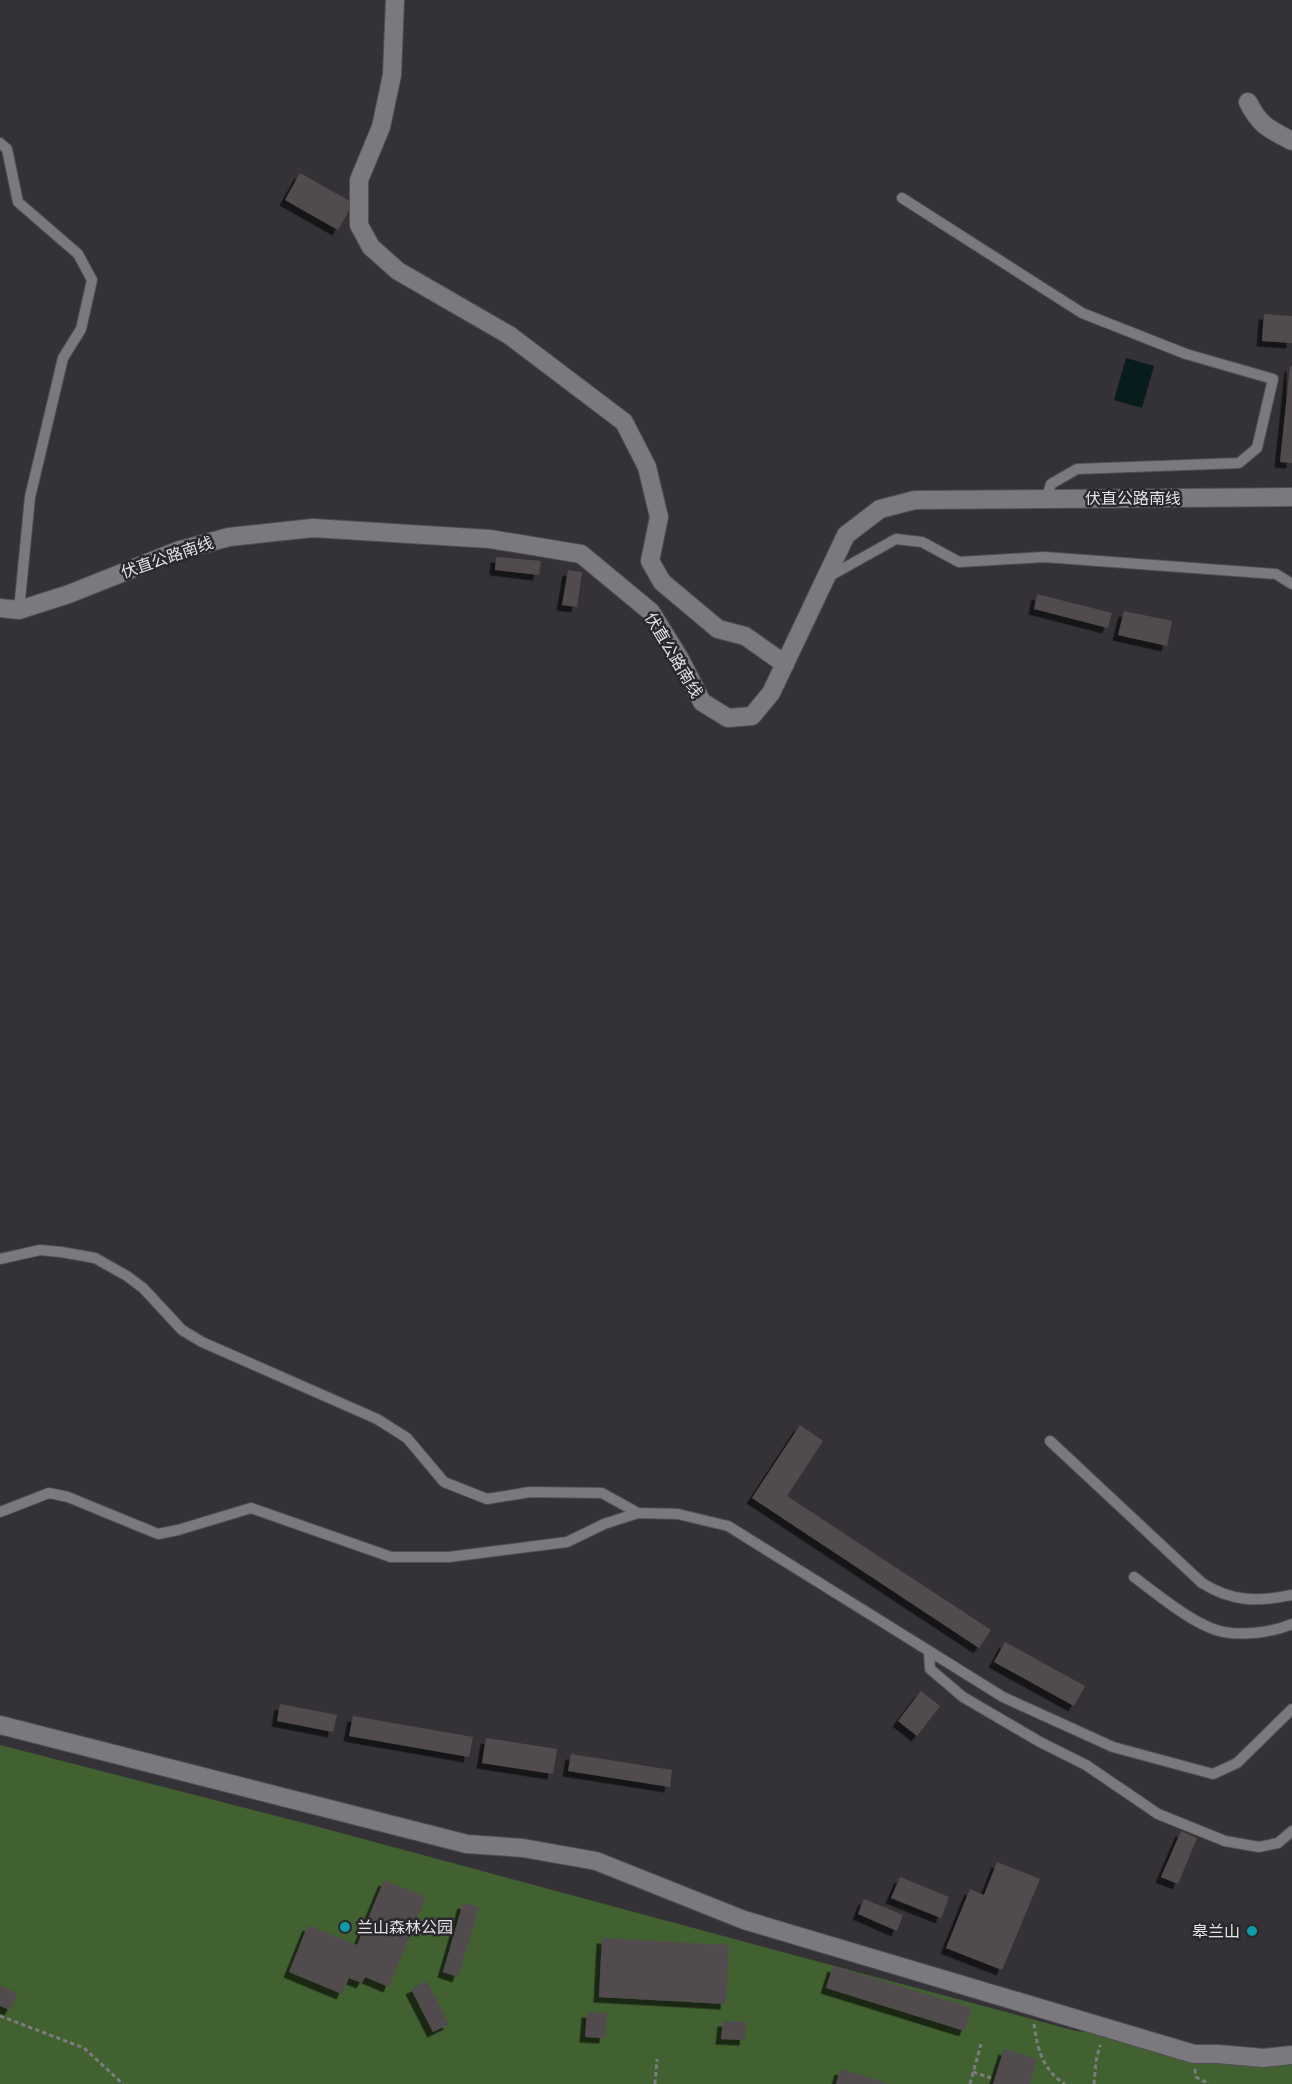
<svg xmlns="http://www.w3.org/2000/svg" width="1292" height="2084" font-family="'Golos Text','Noto Sans SC',sans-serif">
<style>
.green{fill:#416130}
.water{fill:#081b1d}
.building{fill:#514c4e;filter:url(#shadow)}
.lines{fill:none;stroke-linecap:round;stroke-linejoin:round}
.lane-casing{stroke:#504e52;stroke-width:12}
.street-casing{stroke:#504e52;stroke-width:20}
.secondary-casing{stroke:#504e52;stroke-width:20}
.path{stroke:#7d7b7f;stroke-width:3;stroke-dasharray:4.5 3;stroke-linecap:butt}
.lane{stroke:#7b797d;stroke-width:10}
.street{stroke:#7b797d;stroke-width:18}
.secondary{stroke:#7b797d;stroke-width:18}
.culture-dot{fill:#0f9aa8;stroke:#2a282c;stroke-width:2}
.labels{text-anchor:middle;stroke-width:5;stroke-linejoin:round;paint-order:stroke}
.street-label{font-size:16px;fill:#e4e2e5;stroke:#2a282c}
.poi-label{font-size:16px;fill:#e4e2e5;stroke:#2a282c;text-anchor:start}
</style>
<defs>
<filter id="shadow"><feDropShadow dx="-5.5" dy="5.5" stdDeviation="0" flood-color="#0009"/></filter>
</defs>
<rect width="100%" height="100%" fill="#343236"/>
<path class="green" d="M0,1745L304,1823L1076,2031L1292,2056V2084H0Z"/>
<path class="water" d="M1126,358L1154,366L1142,408L1114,400Z"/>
<path class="building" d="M300,173L353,203L338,230L285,200Z
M1264,314L1292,316V343L1262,341Z
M1290,366H1292V463L1280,462Z
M496,557L541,561L539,575L495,570Z
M568,570L582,572L577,607L562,605Z
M1037,594L1112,613L1108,628L1034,609Z
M1124,611L1172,621L1167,646L1118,635Z
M800,1425L823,1441L787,1496L991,1630L979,1648L752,1498Z
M1005,1642L1085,1686L1074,1706L994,1662Z
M921,1691L940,1706L917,1736L898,1721Z
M280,1704L337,1715L333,1732L277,1721Z
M353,1716L473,1737L469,1757L349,1736Z
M486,1738L557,1749L553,1774L482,1763Z
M571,1754L672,1770L670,1787L568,1771Z
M1181,1831L1197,1838L1178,1884L1161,1877Z
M997,1862L1040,1879L1002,1970L946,1948L970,1889L984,1895Z
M900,1877L949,1897L941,1918L891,1898Z
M384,1880L426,1897L389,1987L365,1977L362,1983L349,1978L342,1994L289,1972L308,1925L357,1945Z
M864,1899L903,1915L897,1931L858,1914Z
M463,1903L479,1907L458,1977L443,1972Z
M602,1938L729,1945L726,2004L599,1997Z
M833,1966L972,2008L965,2031L826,1988Z
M427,1981L449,2024L433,2032L411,1989Z
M0,1985L18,1994L10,2010L0,2006Z
M587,2012L607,2013L605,2038L585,2037Z
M723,2021L746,2022L745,2040L721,2039Z
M1004,2049L1037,2059L1030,2084H993Z
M840,2069L887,2083V2084H836Z"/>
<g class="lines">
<defs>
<path id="lane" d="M0,143L7,149L18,202L78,254L92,280L81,329L63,358L30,497L19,610
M902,198L1082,313L1186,354L1273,379L1257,448L1239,463L1077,469L1051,484L1046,499
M828,577L896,539L922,542L959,562L1044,557L1276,574L1292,584
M0,1259L40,1250L61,1252L95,1258L127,1276L143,1288L182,1330L202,1342L377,1419L407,1438L444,1482L487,1499L530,1492L602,1493L638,1513
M1050,1441L1202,1583C1232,1602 1258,1602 1292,1595
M0,1512L49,1493L68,1497L158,1534L178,1530L251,1508L391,1557H449L567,1542L604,1524L638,1513L678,1514L728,1526L1003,1697L1113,1747L1213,1774L1237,1763L1292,1709
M1134,1577C1157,1594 1196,1627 1224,1632C1244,1636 1273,1632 1292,1624
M929,1651L930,1669L963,1697L1040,1742L1086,1765L1158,1814L1225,1841L1259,1847L1278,1843L1292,1831"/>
<path id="street" d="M395,0L392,75L381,127L359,180V225L371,247L398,271L509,335L624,422L647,467L659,517L650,561L662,582L718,629L745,636L785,664
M1248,102C1260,126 1269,129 1292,141
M0,1725L467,1844L523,1848L596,1861L744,1920L1194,2054H1218L1263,2058L1292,2055"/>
<path id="secondary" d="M0,608L19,610L69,594L177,551L229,537L313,528L490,539L581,554L651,612L680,659L702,702L728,718L752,716L771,693L846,535L880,509L915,500L1292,497"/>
</defs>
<use href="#lane" class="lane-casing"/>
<use href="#street" class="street-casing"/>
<use href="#secondary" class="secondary-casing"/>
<path class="path" d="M0,2016L84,2048L123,2084
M1034,2024C1037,2048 1043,2071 1065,2084
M1195,2069L1196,2077L1209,2084
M973,2072L991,2078
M655,2084L657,2059
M970,2084L981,2044
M1094,2084L1096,2061L1100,2045"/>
<use href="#lane" class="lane"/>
<use href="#street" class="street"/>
<use href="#secondary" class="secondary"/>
</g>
<g class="culture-dot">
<circle cx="345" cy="1927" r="6"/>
<circle cx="1252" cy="1931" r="6"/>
</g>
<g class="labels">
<g class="street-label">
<text x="1133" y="504">伏直公路南线</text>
<text transform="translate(167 557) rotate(-19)" y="6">伏直公路南线</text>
<text transform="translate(674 655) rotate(59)" y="6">伏直公路南线</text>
</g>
<g class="poi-label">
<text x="357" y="1933">兰山森林公园</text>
<text x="1240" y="1937" text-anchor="end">皋兰山</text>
</g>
</g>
</svg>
